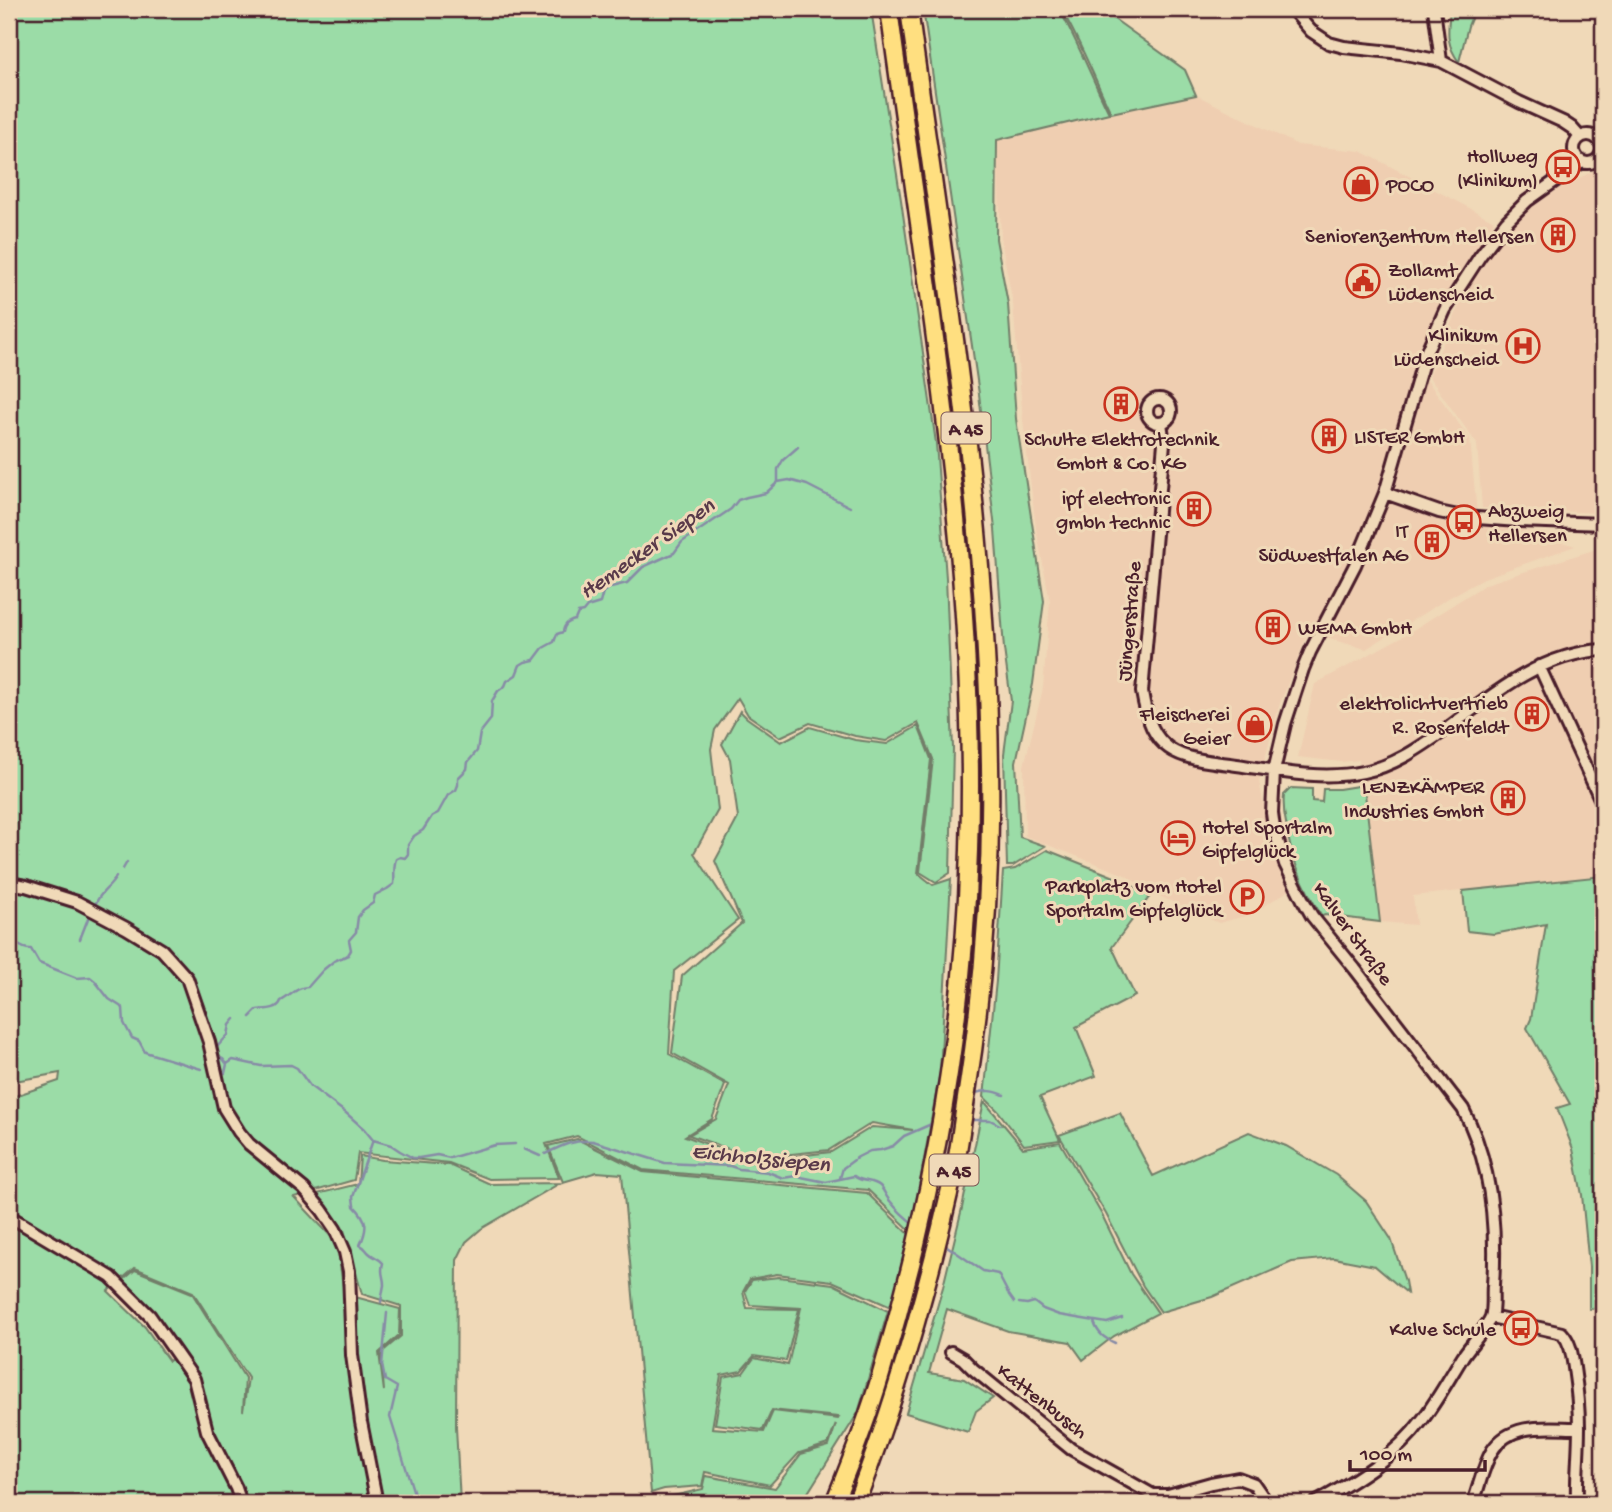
<svg xmlns="http://www.w3.org/2000/svg" width="1612" height="1512" font-family="'Gochi Hand',sans-serif">
<style>
.built{fill:#efceb1}
.green{fill:#9bdca7;stroke:#727e69;stroke-width:2;fill-rule:evenodd}
.lines{fill:none;stroke-linecap:round;stroke-linejoin:round}
.stream{stroke:#878ba6;stroke-width:2.5}
.minor-casing{stroke:#4a1f2b;stroke-width:16}
.highway-casing{stroke:#4a1f2b;stroke-width:21}
.minor{stroke:#f0d9b8;stroke-width:10}
.highway{stroke:#ffdf80;stroke-width:16}
.labels{text-anchor:middle;stroke-width:6;stroke-linejoin:round;paint-order:stroke}
.shield{fill:#f0d9b8;stroke:#7c5755;stroke-width:2}
.shield-label{font-size:19px;font-weight:bold;fill:#4a1f2b}
.poi-label{font-size:21px;fill:#4a1f2b;stroke:#f0d9b8;text-anchor:end}
.street-label{font-size:21px;fill:#4a1f2b;stroke:#f0d9b8}
.water-label{font-size:23px;font-style:italic;fill:#593a4a;stroke:#f0d9b8}
</style>
<rect width="100%" height="100%" fill="#f0d9b8"/>
<filter id="ink" filterUnits="userSpaceOnUse"><feTurbulence type="fractalNoise" baseFrequency=".0143" numOctaves="2"/><feDisplacementMap in="SourceGraphic" scale="14" xChannelSelector="R" yChannelSelector="G"/><feConvolveMatrix kernelMatrix="1 2 1 2 8 2 1 2 1" color-interpolation-filters="sRGB"/></filter>
<g filter="url(#ink)">
<path class="built" d="M1196,95L1298,145L1361,151L1494,221L1424,376L1470,439L1477,515L1575,546L1484,578L1445,600L1366,649L1308,633L1279,706L1259,781L1270,836L1290,890L1249,915L1219,923L1155,894L1125,875L1025,836L1024,766L1043,688L1050,601L1036,528L1023,420L1013,304L1001,239L997,140Z
M1603,166V513L1482,508L1477,444L1429,377L1454,316L1478,267L1512,226L1533,205L1560,188Z
M1603,547V876L1413,896L1416,925L1380,922L1359,760L1341,762L1298,757L1315,684L1405,635L1486,584Z"/>
<path class="green" d="M9,9H871L901,200L936,443L946,578L953,748L950,873L936,882L920,872L933,759L918,723L886,741L855,736L810,723L780,737L748,715L738,698L715,730L711,749L718,810L694,853L738,920L674,971L669,1054L725,1085L712,1119L685,1136L753,1161L831,1152L872,1127L913,1130L872,1123L829,1150L754,1158L689,1135L716,1119L729,1085L672,1053L682,976L742,923L715,861L738,818L730,759L722,744L740,711L747,718L781,742L810,727L855,740L887,744L918,726L931,759L918,873L933,885L951,879L940,1072L911,1231L868,1190L643,1170L577,1136L546,1144L559,1178L489,1179L449,1163L358,1153L354,1180L294,1197L337,1243L344,1294L400,1309L399,1335L379,1353L384,1391L381,1353L401,1336V1306L362,1294L344,1230L317,1194L358,1184L360,1156L383,1160L449,1165L490,1184L560,1183L481,1229L466,1242L457,1260L456,1427L460,1503H9V1098L59,1081L60,1073L9,1082ZM135,1268L193,1292L248,1378L243,1411L245,1378L192,1293L135,1270L113,1289L149,1324L173,1358L169,1361L145,1327L108,1291Z
M923,9H1059C1078,42 1092,79 1109,113L997,140L996,239L1008,304L1016,419L1044,601L1033,684L1016,762L1020,837L1045,846L1013,866H1007L1004,754L1011,701L1004,649L995,529L979,394Z
M1061,9H1114L1110,16L1185,70L1196,95L1111,113C1094,78 1081,42 1061,9Z
M1450,9H1475L1468,26L1459,62C1445,43 1448,31 1450,9Z
M1364,785L1380,922L1325,915L1322,916C1303,887 1290,858 1286,823C1284,814 1283,805 1284,795L1291,788L1312,789V801L1322,802L1323,789H1339Z
M1047,850L1122,880L1150,896L1112,947L1135,996L1076,1027L1096,1076L1040,1097L1060,1140L1024,1145L998,1111L984,1097L996,981L1003,871L1015,869Z
M1603,876V1308L1589,1309V1267L1582,1195L1573,1149L1557,1108L1570,1104L1527,1028L1531,1019L1546,924L1494,934L1467,931L1463,891Z
M984,1101L1023,1148L1060,1142L1102,1215L1131,1274L1158,1313L1114,1336L1083,1360L1070,1342L1008,1331L947,1309L929,1373L964,1379L993,1398L976,1411L968,1432L906,1413L943,1287L962,1208Z
M1120,1113L1153,1176L1249,1132L1286,1146L1336,1175L1366,1201L1391,1239L1405,1281L1407,1293L1375,1266L1334,1258L1292,1262L1212,1297L1161,1312L1143,1286L1106,1214L1059,1135Z
M577,1139L643,1172L867,1193L909,1234L891,1307L832,1281L777,1274L750,1279L743,1292L747,1308L799,1309L786,1361L754,1356L741,1371L721,1375L712,1428L764,1432L773,1411L838,1419L839,1417L772,1410L763,1430L715,1424L723,1377L743,1373L754,1358L788,1365L801,1308L750,1305L745,1291L752,1280L779,1277L833,1284L888,1311L858,1413L804,1499L803,1503H658L665,1498L703,1489L706,1476L775,1488L801,1454L829,1446L836,1424L828,1444L799,1453L770,1485L705,1472L702,1486L664,1489L651,1493L622,1174L597,1172L563,1182L548,1146Z"/>
<g class="lines">
<path class="stream" d="M778,481V469L783,460L798,447
M123,869L127,862
M96,903C101,891 110,888 116,877
M80,939L89,916
M9,940C17,942 21,950 31,949L39,963L77,978L90,977L95,981L109,999L123,1008L124,1023L132,1038L139,1041L145,1052L201,1069
M250,1017L257,1010C266,1009 278,1010 281,1001C291,996 296,987 308,987L323,970L334,961L348,955L351,950L349,940L356,932L358,917L363,910L373,903L375,895L387,889L394,884C395,875 393,867 396,859L400,857L405,858L408,854V845L414,836L423,830L432,816L438,813L448,795L456,790L458,785V778L467,769L468,762L477,751L480,733L491,719L492,701L498,691L505,686L507,681L516,675L520,665L525,662L534,660L543,648L554,642L557,634L563,632C564,625 567,622 575,620L578,613L583,612L587,607L600,603L603,592L611,587L627,583L643,567L674,553L682,542L731,509L738,500L747,497L766,493L778,482L789,480L807,485L850,507
M227,1064L223,1059L217,1056L216,1048L228,1035L230,1025L235,1019
M225,1073L227,1064L233,1060L261,1066L291,1065L297,1068L310,1086L346,1113L364,1129L373,1140L391,1145L400,1151L413,1158H419L437,1155L450,1158L495,1145L515,1144
M973,1094C985,1090 993,1090 1004,1095
M969,1120H990L1000,1125
M373,1140L353,1197L354,1206C368,1220 368,1228 360,1245C365,1247 365,1249 369,1253C373,1257 379,1258 383,1263C380,1274 384,1275 384,1285C383,1290 382,1296 381,1302
M524,1149L540,1156
M545,1154C561,1146 574,1139 593,1141L665,1163L730,1166L739,1169L768,1172L783,1178L796,1176L826,1182L854,1176C862,1183 872,1179 880,1186C884,1190 886,1197 890,1201C897,1210 906,1218 915,1225
M840,1178L843,1168L858,1157L870,1151L881,1150L893,1146L904,1136L936,1122
M944,1244L983,1271L998,1274L1009,1295L1014,1302
M1019,1303L1027,1304L1034,1302L1043,1309L1059,1315L1107,1323L1122,1318
M387,1313L382,1365L385,1380L397,1387L390,1417L417,1503
M1094,1322C1098,1334 1104,1338 1115,1343"/>
<defs>
<path id="minor" d="M1292,9L1311,31L1329,43L1344,47L1401,53L1441,61L1519,102L1563,122L1572,128L1580,137
M1434,9L1441,61
M1574 149a14 14 0 1 1 28 0a14 14 0 1 1-28 0Z
M1147 411a12 12 0 1 1 24 0a12 12 0 1 1-24 0Z
M1161,423L1164,443L1142,692C1152,752 1175,758 1230,764C1274,770 1319,781 1363,772C1395,766 1422,746 1448,728C1494,693 1543,653 1603,650
M1385,493L1439,512L1463,517L1519,521L1603,524
M1539,666L1603,805
M9,883L26,886L77,902L126,928L162,950L187,978L209,1042L224,1108L239,1132L249,1144L304,1189L322,1210L335,1229L345,1252L349,1271L352,1355L361,1422L377,1503
M9,1216L111,1277L150,1316L194,1379L207,1431L236,1488L241,1503
M1491,1317L1562,1333C1571,1343 1572,1355 1574,1368C1577,1388 1579,1407 1579,1427C1579,1453 1576,1478 1577,1503
M951,1352L963,1359L973,1369L1071,1449L1153,1495H1168L1211,1483L1238,1478L1254,1484L1261,1494L1264,1503
M1315,1503C1355,1481 1395,1457 1423,1419C1438,1399 1450,1377 1463,1356C1469,1347 1488,1325 1491,1317C1494,1308 1492,1294 1493,1285C1497,1225 1491,1162 1463,1109L1355,969L1312,916L1303,900L1285,864L1274,828L1272,813L1274,771L1285,724L1303,669L1310,652L1355,565L1385,493L1425,355L1445,310L1480,256L1506,222L1527,201L1582,162
M1473,1503C1479,1487 1483,1466 1492,1451C1511,1421 1549,1428 1579,1428"/>
<path id="highway" d="M834,1503C851,1461 868,1418 881,1374C932,1204 964,1028 969,850C978,568 926,287 889,9
M856,1503C898,1394 930,1281 955,1167C960,1143 963,1117 967,1092C984,984 992,875 990,766C987,512 943,260 909,9"/>
</defs>
<use href="#minor" class="minor-casing"/>
<use href="#highway" class="highway-casing"/>
<use href="#minor" class="minor"/>
<use href="#highway" class="highway"/>
</g>
</g>
<defs>
<symbol id="bus-ring" viewBox="-11 -11 22 22"><circle r="9.5" fill="#f0d9b8" stroke="#c8321e" stroke-width="1.5"/><path d="M-5-6H5V4H4V6H2V4H-2V6H-4V4H-5ZM-3.5-4V0h7V-4ZM-3.5 1.2v1.5H-2V1.2ZM2 1.2v1.5H3.5V1.2Z" fill="#c8321e"/></symbol>
<symbol id="shop-ring" viewBox="-11 -11 22 22"><circle r="9.5" fill="#f0d9b8" stroke="#c8321e" stroke-width="1.5"/><path d="M-5-2.5h2.3a2.7 3.5 0 0 1 5.4 0H5L5.5 6h-11ZM-1.5-2.5h3a1.5 2.3 0 0 0-3 0Z" fill="#c8321e"/></symbol>
<symbol id="building-ring" viewBox="-11 -11 22 22"><circle r="9.5" fill="#f0d9b8" stroke="#c8321e" stroke-width="1.5"/><path d="M-4-6H4V6H1V3H-1V6H-4ZM-2.5-4.3h1.7v1.8h-1.7ZM.8-4.3h1.7v1.8H.8ZM-2.5-1h1.7V.8h-1.7ZM.8-1h1.7V.8H.8Z" fill="#c8321e"/></symbol>
<symbol id="civic-ring" viewBox="-11 -11 22 22"><circle r="9.5" fill="#f0d9b8" stroke="#c8321e" stroke-width="1.5"/><path d="M-.6-6.5H3V-4.5H.6V-3L4-1V1h2V6H-6V1h2V-1L-.6-3ZM-1.2 2.5V6h2.4V2.5Z" fill="#c8321e"/></symbol>
<symbol id="hospital-ring" viewBox="-11 -11 22 22"><circle r="9.5" fill="#f0d9b8" stroke="#c8321e" stroke-width="1.5"/><path d="M-5-5h3v3.5h4V-5h3V5h-3V1.5h-4V5h-3Z" fill="#c8321e"/></symbol>
<symbol id="hotel-ring" viewBox="-11 -11 22 22"><circle r="9.5" fill="#f0d9b8" stroke="#c8321e" stroke-width="1.5"/><path d="M-6-4.5h1.5V1H6V5H4.5V3h-9V5H-6ZM-4 0a1.8 1.8 0 1 1 3.6 0ZM.5 0V-2.5h3Q6-2.5 6 0Z" fill="#c8321e"/></symbol>
<symbol id="parking-ring" viewBox="-11 -11 22 22"><circle r="9.5" fill="#f0d9b8" stroke="#c8321e" stroke-width="1.5"/><path d="M-3.5-5.5H1a3.5 3.5 0 0 1 0 7H-1V5.5H-3.5ZM-1-3.4V-.6H.8a1.4 1.4 0 0 0 0-2.8Z" fill="#c8321e"/></symbol>
</defs>
<g fill-rule="evenodd">
<use href="#bus-ring" x="1544" y="148" width="38" height="38"/>
<use href="#shop-ring" x="1342" y="165" width="38" height="38"/>
<use href="#building-ring" x="1539" y="216" width="38" height="38"/>
<use href="#civic-ring" x="1344" y="262" width="38" height="38"/>
<use href="#hospital-ring" x="1504" y="327" width="38" height="38"/>
<use href="#building-ring" x="1102" y="385" width="38" height="38"/>
<use href="#building-ring" x="1310" y="417" width="38" height="38"/>
<use href="#building-ring" x="1175" y="490" width="38" height="38"/>
<use href="#bus-ring" x="1445" y="503" width="38" height="38"/>
<use href="#building-ring" x="1413" y="523" width="38" height="38"/>
<use href="#building-ring" x="1254" y="608" width="38" height="38"/>
<use href="#building-ring" x="1513" y="695" width="38" height="38"/>
<use href="#shop-ring" x="1236" y="706" width="38" height="38"/>
<use href="#building-ring" x="1489" y="779" width="38" height="38"/>
<use href="#hotel-ring" x="1159" y="819" width="38" height="38"/>
<use href="#parking-ring" x="1228" y="878" width="38" height="38"/>
<use href="#bus-ring" x="1502" y="1309" width="38" height="38"/>
</g>
<g class="labels">
<g class="shield">
<rect x="941.5" y="412.5" width="49" height="31" rx="5"/>
<rect x="929.5" y="1154.5" width="49" height="31" rx="5"/>
</g>
<g class="shield-label">
<text x="966" y="435">A 45</text>
<text x="954" y="1177">A 45</text>
</g>
<g class="poi-label">
<text x="1538" y="162">Hollweg<tspan x="1538" dy="24">(Klinikum)</tspan></text>
<text x="1386" y="191" text-anchor="start">POCO</text>
<text x="1534" y="242">Seniorenzentrum Hellersen</text>
<text x="1388" y="276" text-anchor="start">Zollamt<tspan x="1388" dy="24">Lüdenscheid</tspan></text>
<text x="1498" y="341">Klinikum<tspan x="1498" dy="24">Lüdenscheid</tspan></text>
<text x="1354" y="443" text-anchor="start">LISTER GmbH</text>
<text x="1121" y="445" text-anchor="middle">Schulte Elektrotechnik<tspan x="1121" dy="24">GmbH &amp; Co. KG</tspan></text>
<text x="1170" y="504">ipf electronic<tspan x="1170" dy="24">gmbh technic</tspan></text>
<text x="1488" y="517" text-anchor="start">Abzweig<tspan x="1488" dy="24">Hellersen</tspan></text>
<text x="1408" y="537">IT<tspan x="1408" dy="24">Südwestfalen AG</tspan></text>
<text x="1298" y="634" text-anchor="start">WEMA GmbH</text>
<text x="1508" y="709">elektrolichtvertrieb<tspan x="1508" dy="24">R. Rosenfeldt</tspan></text>
<text x="1230" y="720">Fleischerei<tspan x="1230" dy="24">Geier</tspan></text>
<text x="1484" y="793">LENZKÄMPER<tspan x="1484" dy="24">Industries GmbH</tspan></text>
<text x="1202" y="833" text-anchor="start">Hotel Sportalm<tspan x="1202" dy="24">Gipfelglück</tspan></text>
<text x="1222" y="892">Parkplatz vom Hotel<tspan x="1222" dy="24">Sportalm Gipfelglück</tspan></text>
<text x="1496" y="1335">Kalve Schule</text>
</g>
<g class="street-label">
<text transform="translate(1128 621) rotate(-85)" y="7">Jüngerstraße</text>
<text transform="translate(1354 933) rotate(54)" y="7">Kalver Straße</text>
<text transform="translate(1043 1400) rotate(38)" y="7">Kattenbusch</text>
</g>
<g class="water-label">
<text transform="translate(646 547) rotate(-35)" y="8">Hemecker Siepen</text>
<text transform="translate(761 1156) rotate(6)" y="8">Eichholzsiepen</text>
</g>
</g>
<rect width="1612" height="1512" fill="none" stroke="#f0d9b8" stroke-width="35"/>
<rect x="18" y="18" width="1577" height="1477" fill="none" stroke="#4a1f2b" stroke-width="2.5" filter="url(#ink)"/>
<path d="M1350 1460v10h135v-10" fill="none" stroke="#4a1f2b" stroke-width="3.5"/>
<text x="1360" y="1460" font-size="21" fill="#4a1f2b" stroke="#f0d9b8" stroke-width="5" paint-order="stroke">100 m</text>
</svg>
